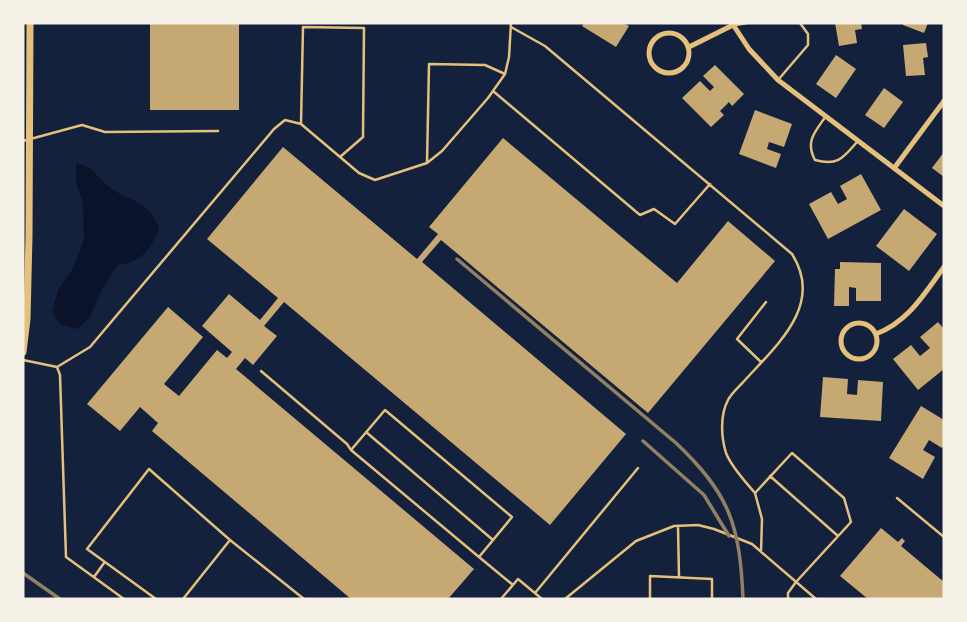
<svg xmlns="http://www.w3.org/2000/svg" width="967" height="622" font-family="Arial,sans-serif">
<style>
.water{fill:#0b132b}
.building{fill:#c6a872}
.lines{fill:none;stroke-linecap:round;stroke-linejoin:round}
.service{stroke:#e5c07b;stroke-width:2.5}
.minor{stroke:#e5c07b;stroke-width:5}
.tertiary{stroke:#e5c07b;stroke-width:7}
.rail{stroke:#918062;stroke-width:3.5}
</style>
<rect width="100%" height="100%" fill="#14213d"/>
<path class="water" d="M76,163C98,170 92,172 107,185C126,202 151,199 159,230C148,252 143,261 118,265L101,291L90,317L78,329L61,325L52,312L58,290L73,268L84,239L83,204L76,182Z"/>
<path class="building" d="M150,23H239V110H150Z
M584,23H623L629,26L616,47L582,26Z
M835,23H861L862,29L855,30L857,43L839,46Z
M903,23H928L924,33L903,25Z
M926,43L928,57L923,58L925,75L906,76L903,45Z
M836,55L856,69L836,98L816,84Z
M715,65L744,94L732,106L729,102L720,111L724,115L711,127L682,98L700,81L710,91L714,87L703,76Z
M884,88L903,102L884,128L865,115Z
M755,110L792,124L784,147L769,142L767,149L781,154L776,168L739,154Z
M503,138L677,283L728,221L775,261L648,413L441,240L422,262L626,434L550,525L284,302L264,326L277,336L253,365L245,358L236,369L474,569L448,599H351L152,431L158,423L140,407L120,431L87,404L168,307L203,337L164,384L179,396L217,350L227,358L232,352L202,326L229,294L260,320L278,298L207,239L283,147L417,259L438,234L429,227Z
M944,152V177L932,168Z
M861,174L881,210L828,239L809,204L831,192L838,204L847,199L840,186Z
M904,209L937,234L909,271L876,246Z
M840,262L881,263V301H856V288L849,287V306H834L835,269H840Z
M938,322L944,329V369L918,390L893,359L911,345L920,356L930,348L920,337Z
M823,377L848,379L847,394L857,395L858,380L883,382L881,421L820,417Z
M921,406L944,420V444L942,448L929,440L923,450L935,457L923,479L889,458Z
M881,528L898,542L902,538L905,541L901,546L944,582V599H868L840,576Z"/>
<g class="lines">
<path class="service" d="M736,25L747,23
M511,27L545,46L792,254C824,304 778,344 746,379C740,386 732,392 728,400C720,415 721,437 726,453C732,468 745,481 755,493
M778,80L808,45V34L800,23
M493,91L640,215L654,209L675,224L710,184
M826,116C815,132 805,141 815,160C838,166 843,158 857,142
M301,124L303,27L364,28L363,137L340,157
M23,141L82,125L105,132L218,131
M427,163L429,64L485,65L505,74
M23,360L57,367L60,375L66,557L124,599
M761,362L737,339L766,302
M57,367L90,347L274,129L285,120L301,124L359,173L375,180L427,163L442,151L488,98L505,74L509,57L511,23
M261,371L347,444L351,450
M366,432L493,540
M770,476L838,536
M897,498L944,537
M678,526L679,577
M230,540L304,599
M761,552L762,519L755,493L792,453L844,498L851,522L796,582L788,593V599
M479,557L351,450L385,410L512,517L479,557L513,585
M94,577L104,563
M535,593L638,468
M156,599L87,549L149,469L230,540L183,599
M501,599L518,579L542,599
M565,599L636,541L674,526L698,525L714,529L752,544L816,599
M650,599V576L712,579V599"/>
<path class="minor" d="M732,23L749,49L778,80L944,206
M649 53a20 20 0 1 1 40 0a20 20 0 1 1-40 0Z
M689,47L733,25
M895,167L944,101
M841 341a18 18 0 1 1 36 0a18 18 0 1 1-36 0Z
M876,334C909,321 924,294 944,267"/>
<path class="tertiary" d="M23,352L27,319L29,236L30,23"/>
<path class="rail" d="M457,259L676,443C730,494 740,526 743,599
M643,441L704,495L729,536
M23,573L60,599"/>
</g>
<rect width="967" height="622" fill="none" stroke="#f6f1e7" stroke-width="49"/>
</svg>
